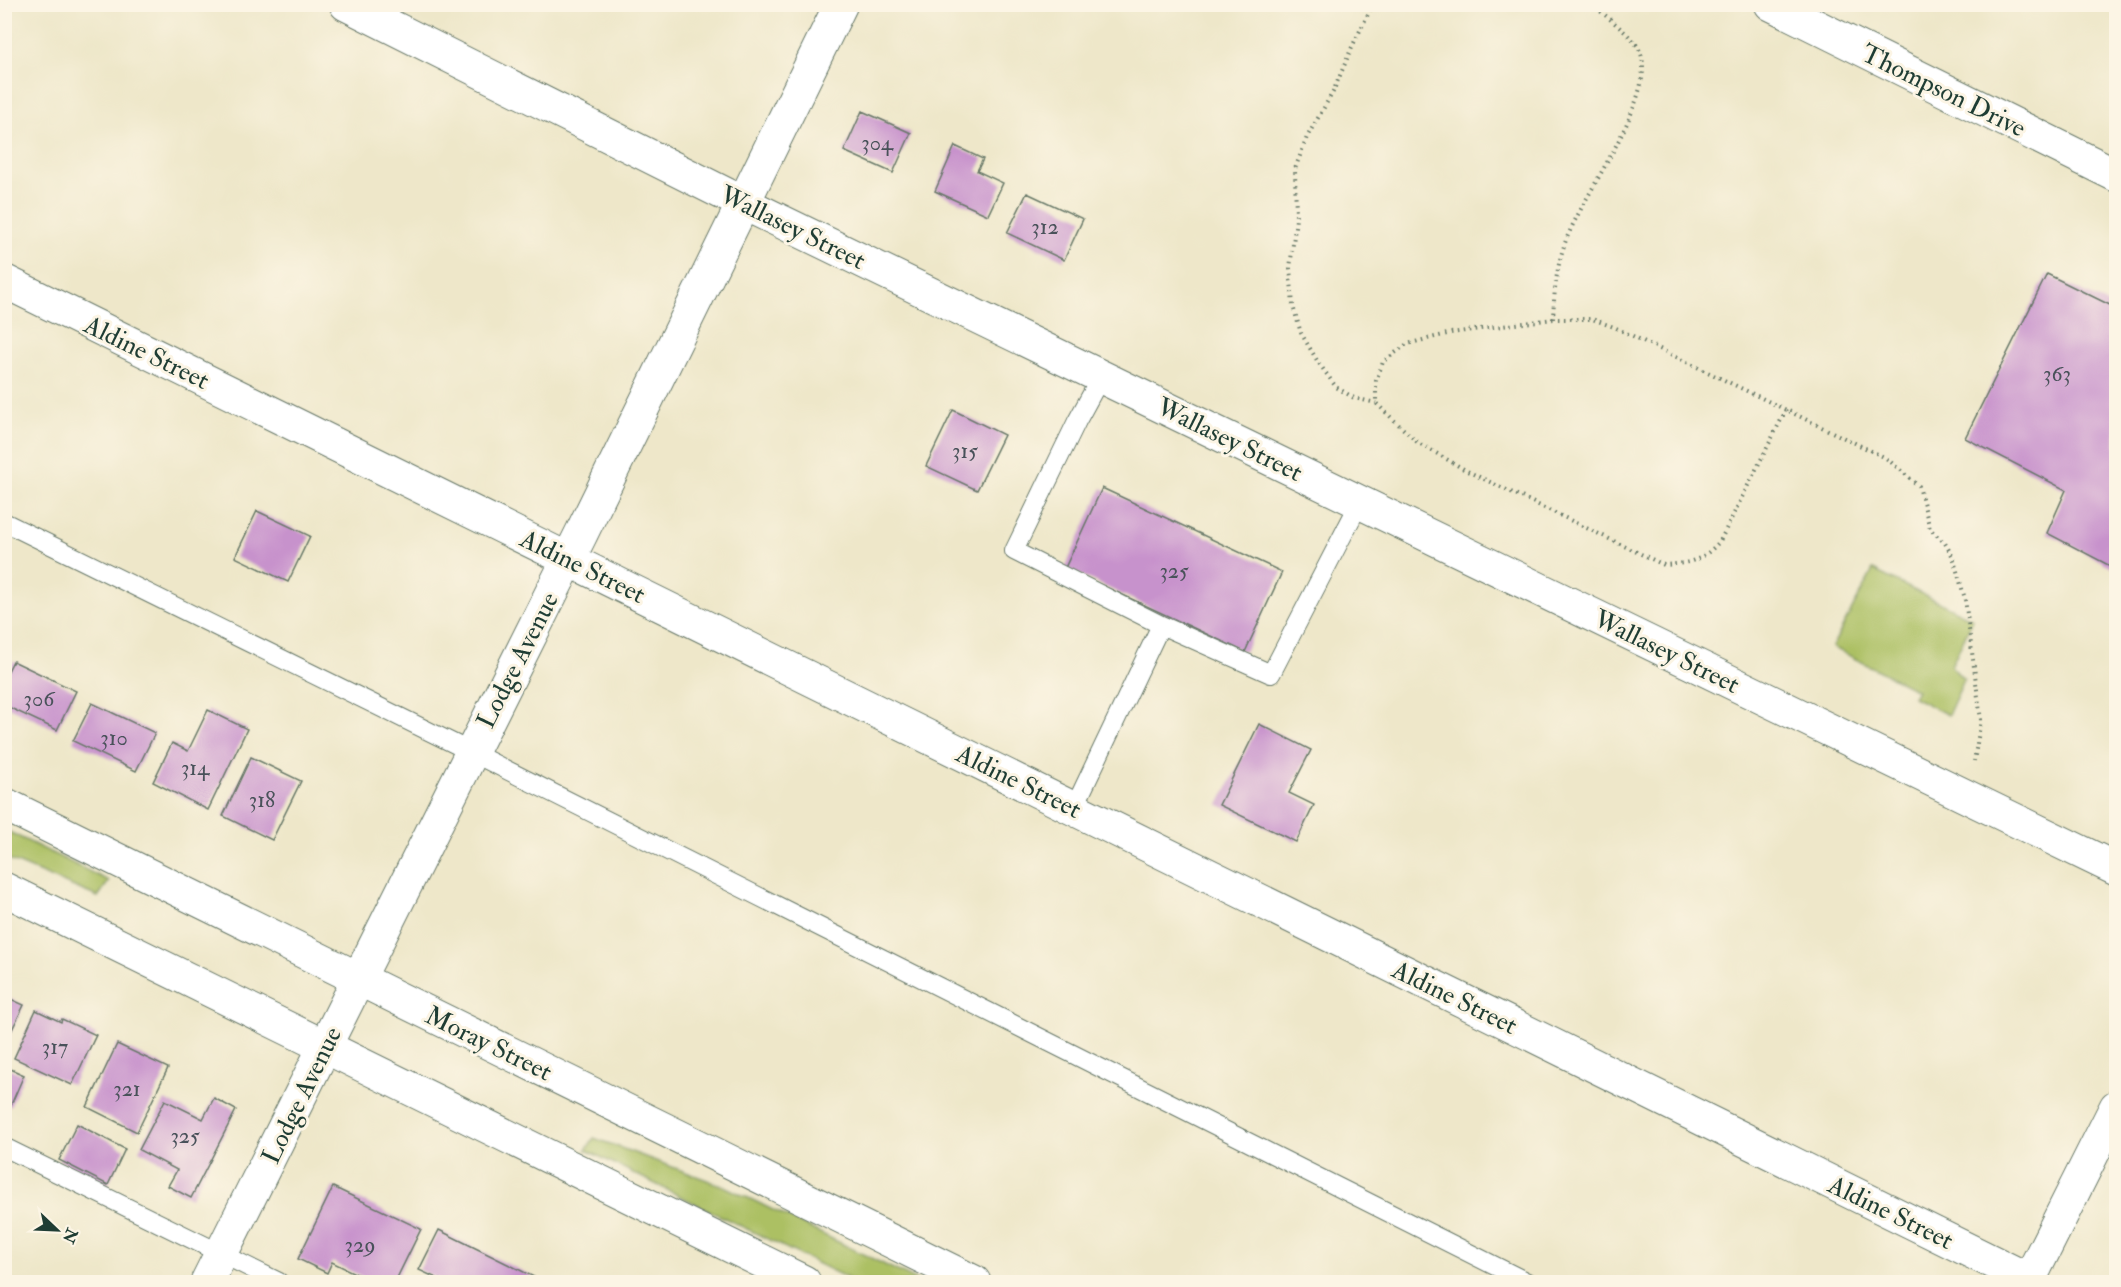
<svg xmlns="http://www.w3.org/2000/svg" width="2121" height="1287" font-family="'IM FELL Double Pica',serif">
<style>
.green{fill:#acc063;stroke:#667e4c;stroke-width:1.5}
.building{fill:#c792cc}
.lines{fill:none;stroke-linecap:round;stroke-linejoin:round}
.service-casing{stroke:#677868;stroke-width:20}
.minor-casing{stroke:#677868;stroke-width:35}
.secondary-casing{stroke:#677868;stroke-width:35}
.path{stroke:#677868;stroke-width:4;stroke-dasharray:1.5 4.5;stroke-linecap:butt}
.service{stroke:#fff;stroke-width:18}
.minor{stroke:#fff;stroke-width:33}
.secondary{stroke:#fff;stroke-width:33}
.labels{text-anchor:middle;stroke-width:6;stroke-linejoin:round;paint-order:stroke}
.number-label{font-size:22px;fill:#49525a}
.street-label{font-size:26px;fill:#1f3d34;stroke:#fcf5e5}
</style>
<rect width="100%" height="100%" fill="#fcf5e5"/>
<filter id="ink" filterUnits="userSpaceOnUse"><feTurbulence type="fractalNoise" baseFrequency=".0167" numOctaves="2"/><feDisplacementMap in="SourceGraphic" scale="12" xChannelSelector="R" yChannelSelector="G"/><feConvolveMatrix kernelMatrix="1 2 1 2 8 2 1 2 1" color-interpolation-filters="sRGB"/></filter>
<filter id="wash" filterUnits="userSpaceOnUse"><feTurbulence type="fractalNoise" baseFrequency=".008" numOctaves="4" result="noise"/><feDisplacementMap in="SourceGraphic" scale="24" xChannelSelector="R" yChannelSelector="G"/><feGaussianBlur stdDeviation="1.35" result="paint"/><feColorMatrix in="noise" values="0 0 0 0 0 0 0 0 0 0 0 0 0 0 0 0 0 1.4 0 .05"/><feComposite in="paint" operator="in"/></filter>
<g filter="url(#wash)">
<rect width="100%" height="100%" fill="#eee7c9"/>
<path class="green" d="M1873,570L1973,619L1951,666L1964,680L1948,715L1913,697L1917,690L1832,647Z
M4,830H5L109,881L98,897L5,858Z
M594,1138L726,1187L920,1282H855L586,1150Z"/>
<g id="blocks">
<path class="building" d="M862,111L911,133L893,173L844,151Z
M955,146L983,159L977,171L1003,183L988,215L935,191Z
M1027,193L1083,219L1064,260L1007,233Z
M2047,274L2116,308V569L2047,533L2066,490L1965,438Z
M953,410L1004,435L977,490L926,466Z
M1102,488L1282,572L1245,652L1065,568Z
M257,511L310,536L288,582L235,557Z
M13,661L76,691L57,730L4,705V679Z
M92,703L155,733L136,771L73,741Z
M208,710L247,729L208,810L153,782L172,743L188,751Z
M1259,724L1311,750L1289,793L1314,805L1296,842L1219,805Z
M251,757L301,781L272,840L223,816Z
M4,996L24,1005L4,1046Z
M36,1010L61,1022L62,1019L96,1035L72,1085L14,1058Z
M117,1044L168,1068L137,1132L87,1107Z
M4,1066L24,1075L10,1107L4,1104Z
M214,1098L236,1110L191,1198L168,1186L177,1170L139,1150L165,1100L203,1119Z
M77,1124L125,1149L108,1185L59,1160Z
M333,1187L421,1229L395,1282H373L332,1262L327,1273L298,1259Z
M439,1230L534,1277L531,1282H445L419,1270Z"/>
</g>
</g>
<g filter="url(#ink)">
<use href="#blocks" fill-opacity="0" stroke="#677868" stroke-width="1.5"/>
<g class="lines">
<defs>
<path id="service" d="M4,522L471,752L1527,1282
M1161,625L1271,674L1360,502
M1074,808L1161,625L1014,551L1077,421L1101,377
M4,1147L279,1282"/>
<path id="minor" d="M346,4L743,203L2116,869
M1771,4L2116,175
M4,281L2033,1282
M207,1282L581,534L841,4
M2028,1282L2116,1107"/>
<path id="secondary" d="M4,804L974,1282
M4,889L804,1282"/>
</defs>
<use href="#service" class="service-casing"/>
<use href="#minor" class="minor-casing"/>
<use href="#secondary" class="secondary-casing"/>
<path class="path" d="M1373,4L1352,47L1333,92L1307,137L1295,169L1296,219L1290,268L1293,306L1301,333L1318,362L1336,387L1354,398L1376,403
M1553,319C1554,295 1556,269 1564,246C1578,200 1662,93 1639,49C1633,36 1604,15 1592,4
M1786,410L1720,541C1702,561 1691,563 1664,565L1467,471L1417,442L1376,403V381L1383,362L1407,344L1451,333L1553,319H1592L1614,327L1886,458L1919,486L1930,529L1945,543L1953,557L1965,599L1981,720L1974,761"/>
<use href="#service" class="service"/>
<use href="#minor" class="minor"/>
<use href="#secondary" class="secondary"/>
</g>
</g>
<g class="labels">
<g class="number-label">
<text x="877" y="150">304</text>
<text x="1045" y="234">312</text>
<text x="2057" y="381">363</text>
<text x="965" y="458">315</text>
<text x="1174" y="578">325</text>
<text x="39" y="706">306</text>
<text x="114" y="745">310</text>
<text x="195" y="775">314</text>
<text x="262" y="807">318</text>
<text x="55" y="1054">317</text>
<text x="127" y="1096">321</text>
<text x="185" y="1143">325</text>
<text x="360" y="1252">329</text>
</g>
<g class="street-label">
<text transform="translate(1944 90) rotate(26)" y="9">Thompson Drive</text>
<text transform="translate(793 227) rotate(26)" y="9">Wallasey Street</text>
<text transform="translate(147 352) rotate(26)" y="9">Aldine Street</text>
<text transform="translate(1230 439) rotate(26)" y="9">Wallasey Street</text>
<text transform="translate(583 566) rotate(26)" y="9">Aldine Street</text>
<text transform="translate(1667 651) rotate(26)" y="9">Wallasey Street</text>
<text transform="translate(517 660) rotate(-63)" y="9">Lodge Avenue</text>
<text transform="translate(1019 781) rotate(26)" y="9">Aldine Street</text>
<text transform="translate(1455 997) rotate(26)" y="9">Aldine Street</text>
<text transform="translate(489 1043) rotate(26)" y="9">Moray Street</text>
<text transform="translate(301 1095) rotate(-64)" y="9">Lodge Avenue</text>
<text transform="translate(1891 1212) rotate(26)" y="9">Aldine Street</text>
</g>
</g>
<rect width="2121" height="1287" fill="none" stroke="#fcf5e5" stroke-width="24"/>
<g transform="translate(57 1230) rotate(113)" stroke="#fcf5e5" stroke-width="4.5" paint-order="stroke">
<path d="M0-4.5L10 22L0 15L-10 22Z" fill="#1f3d34"/>
<text y="-9" font-size="16" font-weight="bold" text-anchor="middle" fill="#1f3d34">N</text>
</g>
</svg>
